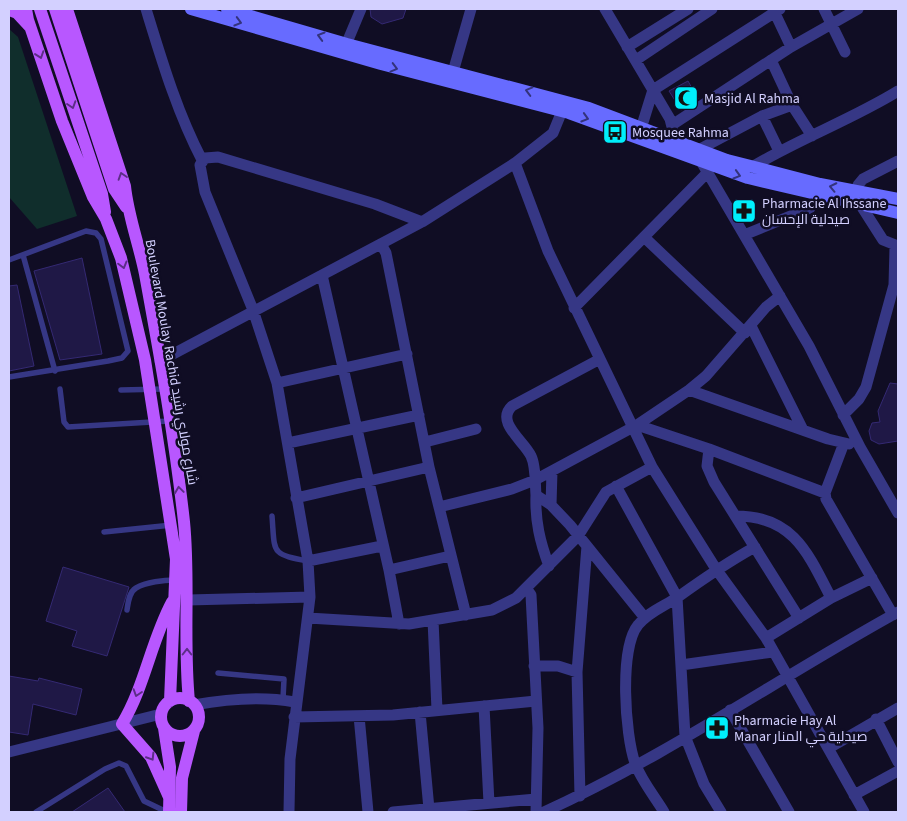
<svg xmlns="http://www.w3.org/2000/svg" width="907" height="821" font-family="'Source Sans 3',Cairo,sans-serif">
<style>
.green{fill:#102e2c}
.building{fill:#1f1846;stroke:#342973}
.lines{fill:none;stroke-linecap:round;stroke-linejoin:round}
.service{stroke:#363785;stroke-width:5.5}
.minor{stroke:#363785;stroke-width:11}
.secondary{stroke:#676bff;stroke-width:12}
.primary{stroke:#b857ff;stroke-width:12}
.oneway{stroke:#33337c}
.oneway2{stroke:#5c2e87}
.labels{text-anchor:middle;stroke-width:5;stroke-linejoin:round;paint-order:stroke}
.poi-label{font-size:14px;fill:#d3d0ff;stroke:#100d24;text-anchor:start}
.street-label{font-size:14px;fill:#d3d0ff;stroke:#100d24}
</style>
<rect width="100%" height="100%" fill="#100d24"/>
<path class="green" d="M9,29L18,37L77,216L37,229L9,197Z"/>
<path class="building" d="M370,9H406L403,18L382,24L371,17Z
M688,81L698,99L681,110L669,91Z
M82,258L102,354L60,360L34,271Z
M17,285L34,366L9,371V286Z
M890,383L898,384V441L879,444L871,440L869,431L872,423L880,422L878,411Z
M63,567L129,587L107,656L72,646L77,631L46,621Z
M9,676L38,681L39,678L82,689L76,715L33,704L28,735L9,732Z
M108,788L125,812H72Z"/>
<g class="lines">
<path class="service" d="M23,255L55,371
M9,260L86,231L96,233L101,239L128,351L122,358L108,361L9,377
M60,389L64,422L68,427L169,421
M121,390L164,389
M272,516C275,553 270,554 308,561
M104,532L172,525
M127,610C128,603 129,592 136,588C146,582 164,580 175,580
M218,673L284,679L283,699
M36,812L105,769L119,763L126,766L144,801L167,812"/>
<path class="minor" d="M146,9C162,61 177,112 202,160
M605,9L670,119L673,131
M773,9L791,47
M824,9L845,52
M627,47L688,9
M343,52L361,9
M636,60L712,9
M771,60L792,105L812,136
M451,79L471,9
M762,116L779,151
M672,125L791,47L858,9
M639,135L653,90L780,9
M700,149L762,116L792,105
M515,163L548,251L652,467L716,569L766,638L864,812
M702,163L809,346L860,447L898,513
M752,167C800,138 851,120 898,91
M857,199L858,185L863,179L898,161
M860,204L883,240L898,246
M744,235L810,208
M644,237L745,333
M381,244L386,253L429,467L466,615
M322,275L389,570L399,624
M574,308L706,174
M751,326L803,430
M600,359L512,406C495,422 524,441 531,456C536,466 535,483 536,495L551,505L570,525L645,618
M160,361L422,222L515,163L553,133L562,111L563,102
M277,383L407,354
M689,390L828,439L849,444
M843,415L859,399L866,387L894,285L895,247
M637,425L709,449L825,493
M425,442L476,429
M288,443L419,415
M844,443L825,493L826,499L893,615
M709,449L707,466L714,482L799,618
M616,486L677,597L685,736L704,784L721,812
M536,495C535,521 540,542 549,566
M296,498L429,467
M551,505L552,471
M439,507L512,489L535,480L637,425L689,390L706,376L766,307L780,296
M736,516C793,516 808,553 831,598
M308,561L382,546
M389,570L450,556
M526,588L531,595L538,728L536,812
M188,600L310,597
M308,618L409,624L492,610L516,598L578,536L606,492L652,467
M433,620L437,710
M766,638L831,598L872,578
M681,665L773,652
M534,666H558L577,672
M194,705C226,699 263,696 295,702
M484,706L489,803
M730,710L789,812
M420,712L429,809
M359,716L368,812
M294,717L393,715L536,701
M876,719L898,762
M829,748L898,708
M9,752L161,714
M854,795L898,771
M580,796L577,672L587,546
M289,812L290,759L310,597L308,561L277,383L253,310L205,192L200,165L205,158L218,157L375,204L422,222
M393,812L536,799
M544,812C667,756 780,677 898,612
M664,812C655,797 641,780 635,763C625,735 619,648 638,625C648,612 665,606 678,597C703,579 728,562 755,547"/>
<path class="secondary" d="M191,9L381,64L569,113L748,178L898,213
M227,9L347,44L589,108L727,160L820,184L898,199"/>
<path class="primary" d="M26,9L28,20L62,121L93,197L106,219L121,258L145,360L176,559L170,701
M40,9L102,194L105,212
M55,9L114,189L126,207
M67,9L125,186C128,216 139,244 145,274C160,356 175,439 184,522C190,582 183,641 189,701
M9,10L17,13L30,27
M161 717a19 19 0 1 1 38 0a19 19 0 1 1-38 0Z
M164,728L170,767L169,812
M169,797L151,757L122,724C145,686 151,641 172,602
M181,812L182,778L194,731"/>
</g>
<defs><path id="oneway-chevron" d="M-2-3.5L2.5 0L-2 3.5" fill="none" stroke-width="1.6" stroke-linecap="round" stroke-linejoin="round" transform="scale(1.25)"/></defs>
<g class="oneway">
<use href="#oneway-chevron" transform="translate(238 22) rotate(16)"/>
<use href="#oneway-chevron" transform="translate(321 36) rotate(-164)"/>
<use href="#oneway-chevron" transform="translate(394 68) rotate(15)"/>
<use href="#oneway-chevron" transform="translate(529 91) rotate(-165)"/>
<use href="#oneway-chevron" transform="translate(585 118) rotate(17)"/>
<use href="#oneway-chevron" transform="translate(737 175) rotate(17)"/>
<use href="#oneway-chevron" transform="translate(833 187) rotate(-168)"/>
</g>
<g class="oneway2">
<use href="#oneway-chevron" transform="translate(40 55) rotate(71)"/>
<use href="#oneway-chevron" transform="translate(72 105) rotate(72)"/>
<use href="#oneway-chevron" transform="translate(122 176) rotate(-108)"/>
<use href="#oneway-chevron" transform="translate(123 265) rotate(75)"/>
<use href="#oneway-chevron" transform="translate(179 490) rotate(-98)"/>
<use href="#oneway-chevron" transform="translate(187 652) rotate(-90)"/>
<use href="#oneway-chevron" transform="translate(137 693) rotate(108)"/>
<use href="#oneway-chevron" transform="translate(151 757) rotate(58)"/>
</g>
<defs>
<symbol id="mosque-square" viewBox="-11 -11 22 22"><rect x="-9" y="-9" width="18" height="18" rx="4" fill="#00eefb" stroke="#100d24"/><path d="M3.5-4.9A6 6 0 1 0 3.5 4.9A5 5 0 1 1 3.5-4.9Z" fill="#111"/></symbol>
<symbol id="bus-square" viewBox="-11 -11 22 22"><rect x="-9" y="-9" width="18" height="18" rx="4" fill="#00eefb" stroke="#100d24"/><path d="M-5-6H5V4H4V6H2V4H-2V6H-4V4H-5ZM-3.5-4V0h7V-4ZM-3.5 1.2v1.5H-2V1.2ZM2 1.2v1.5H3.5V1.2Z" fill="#111"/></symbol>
<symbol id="pharmacy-square" viewBox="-11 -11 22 22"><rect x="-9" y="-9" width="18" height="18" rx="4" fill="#00eefb" stroke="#100d24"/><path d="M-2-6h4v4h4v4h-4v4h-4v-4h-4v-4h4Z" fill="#111"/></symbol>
</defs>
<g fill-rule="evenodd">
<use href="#mosque-square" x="672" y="84" width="28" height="28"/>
<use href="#bus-square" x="601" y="118" width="28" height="28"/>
<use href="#pharmacy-square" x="730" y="197" width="28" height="28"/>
<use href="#pharmacy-square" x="703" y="714" width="28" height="28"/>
</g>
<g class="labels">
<g class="poi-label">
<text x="704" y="103">Masjid Al Rahma</text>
<text x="632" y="137">Mosquee Rahma</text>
<text x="762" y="208">Pharmacie Al Ihssane<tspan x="762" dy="16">صيدلية الإحسان</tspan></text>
<text x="734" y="725">Pharmacie Hay Al<tspan x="734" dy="16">Manar صيدلية حي المنار</tspan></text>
</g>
<g class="street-label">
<text transform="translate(172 362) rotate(80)" y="5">Boulevard Moulay Rachid شارع مولاي رشيد</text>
</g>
</g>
<rect width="907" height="821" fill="none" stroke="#d3d0ff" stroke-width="20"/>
</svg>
